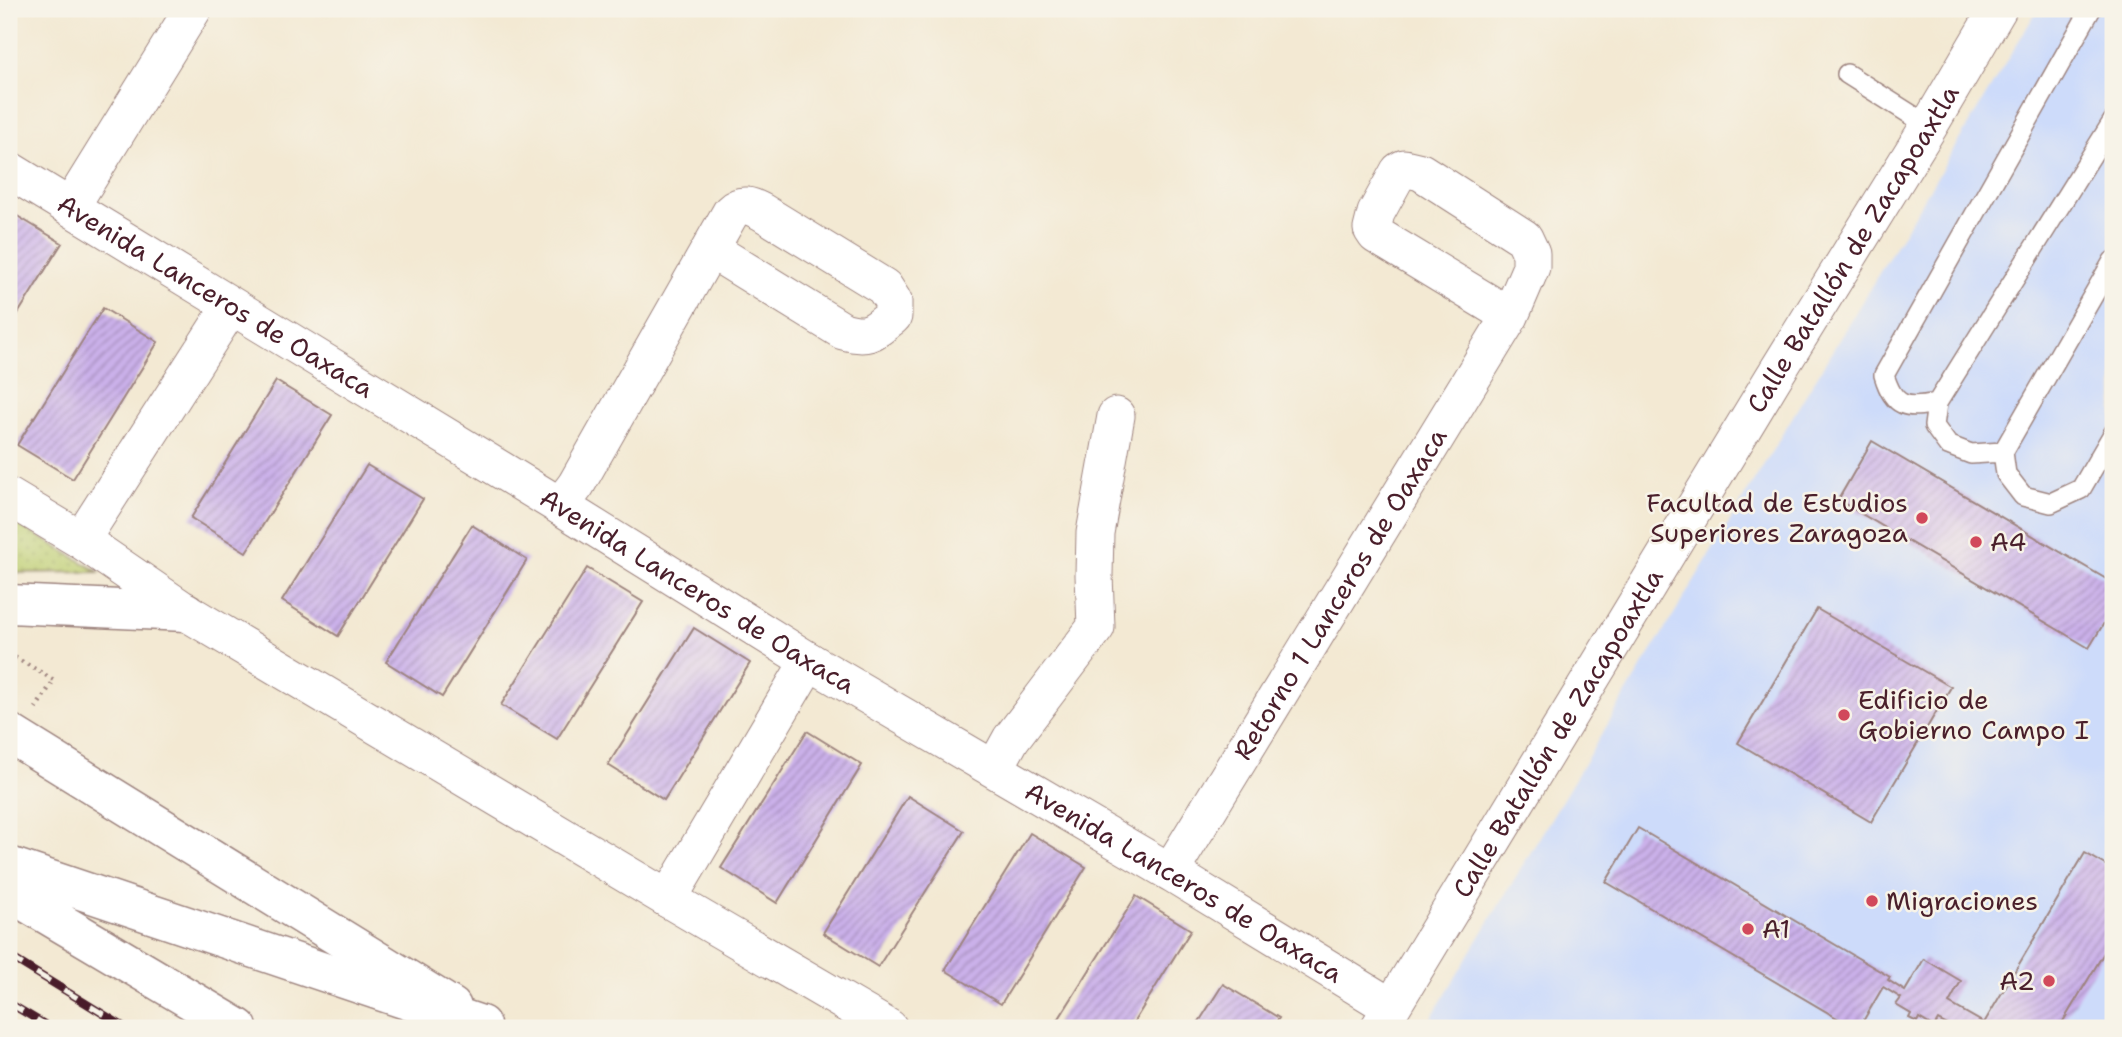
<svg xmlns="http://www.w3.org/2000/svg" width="2122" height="1037" font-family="'Shantell Sans',sans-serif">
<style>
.built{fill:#cddbfa}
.grass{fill:url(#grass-dots);stroke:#84764e;stroke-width:2}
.building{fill:url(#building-hatch)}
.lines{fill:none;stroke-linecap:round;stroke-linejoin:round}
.lane-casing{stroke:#9e847f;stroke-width:22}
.street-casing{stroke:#9e847f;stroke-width:39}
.secondary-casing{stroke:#9e847f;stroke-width:41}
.highway-casing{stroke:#9e847f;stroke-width:41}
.path{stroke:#9e847f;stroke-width:4.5;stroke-dasharray:2 5;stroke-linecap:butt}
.lane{stroke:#fff;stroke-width:19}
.street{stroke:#fff;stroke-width:37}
.secondary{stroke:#fff;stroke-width:38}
.highway{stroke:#fff;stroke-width:38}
.rail-casing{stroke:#4a1f2b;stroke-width:8}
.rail{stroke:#f7f3e8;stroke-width:5;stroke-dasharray:16;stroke-linecap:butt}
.poi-dot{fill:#d1495b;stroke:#f7f3e8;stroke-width:2.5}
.labels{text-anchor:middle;stroke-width:5;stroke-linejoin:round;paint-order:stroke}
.street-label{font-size:26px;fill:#4a1f2b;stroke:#f7f3e8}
.poi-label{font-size:26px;fill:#4a1f2b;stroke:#f7f3e8;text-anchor:start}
</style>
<defs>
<pattern id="grass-dots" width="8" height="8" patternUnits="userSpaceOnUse" patternTransform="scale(1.75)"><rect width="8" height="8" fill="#bece71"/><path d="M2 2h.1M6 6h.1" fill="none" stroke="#a5b062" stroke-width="1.8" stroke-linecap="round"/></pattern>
<pattern id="building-hatch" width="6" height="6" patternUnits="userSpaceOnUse" patternTransform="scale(1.75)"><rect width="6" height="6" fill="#cbb1ea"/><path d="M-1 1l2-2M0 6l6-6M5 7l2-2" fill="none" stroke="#a78fbe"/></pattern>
</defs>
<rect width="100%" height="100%" fill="#f7f3e8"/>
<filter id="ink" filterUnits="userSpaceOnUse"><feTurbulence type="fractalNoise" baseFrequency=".0143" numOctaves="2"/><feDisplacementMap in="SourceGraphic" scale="14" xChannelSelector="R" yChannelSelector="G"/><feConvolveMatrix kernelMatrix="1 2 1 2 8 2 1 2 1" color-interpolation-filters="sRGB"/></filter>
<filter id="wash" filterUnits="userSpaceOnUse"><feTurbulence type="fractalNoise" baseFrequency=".00686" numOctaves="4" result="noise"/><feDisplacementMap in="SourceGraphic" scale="28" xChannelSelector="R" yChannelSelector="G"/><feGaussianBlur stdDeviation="1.57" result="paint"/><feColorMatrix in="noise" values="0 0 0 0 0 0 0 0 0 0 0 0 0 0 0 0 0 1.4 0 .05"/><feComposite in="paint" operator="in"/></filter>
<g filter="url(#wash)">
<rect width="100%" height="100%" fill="#f3e9d3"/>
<path class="built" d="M2038,9H2113V1028H1425Z"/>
<path class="grass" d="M9,519L99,572L9,573Z"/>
<g id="blocks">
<path class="building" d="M9,211L62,243L9,328Z
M103,308L158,342L73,479L17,445Z
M276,381L332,415L246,552L191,518Z
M1872,441L2113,583V608L2089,648L1838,500Z
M367,465L423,499L338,636L282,601Z
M472,525L527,560L442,697L386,662Z
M587,568L643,602L557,739L501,705Z
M1817,609L1951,687L1871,822L1738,743Z
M694,628L750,663L664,800L608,765Z
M807,731L862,765L777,903L721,868Z
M908,796L964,831L878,967L823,933Z
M1638,828L1890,977L1888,980L1905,991L1924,959L1961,981L1949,1003L1984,1023L2085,853L2113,869V938L2059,1028H1953L1938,1020L1934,1027L1919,1018L1917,1022L1909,1018L1911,1014L1896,1005L1901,998L1883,987L1859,1028H1854L1606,882Z
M1030,833L1086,867L1001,1004L945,970Z
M1136,896L1191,930L1130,1028H1053Z
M1223,984L1279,1018L1272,1028H1195Z"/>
</g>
</g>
<g filter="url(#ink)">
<use href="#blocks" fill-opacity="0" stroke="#9e847f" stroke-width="2"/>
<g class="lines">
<defs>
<path id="lane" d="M2091,9L1884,375C1894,408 1906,409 1937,403L2113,121
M1847,74L1929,126
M2113,261L2003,452L2006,474L2023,496L2051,503L2081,489L2113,434
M1937,403L1934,426L1948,445L1971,454L2003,452"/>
<g id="street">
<path id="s1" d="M9,170L560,506L809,661L1170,872L1391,1007"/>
<path d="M71,206L193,9"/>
<path d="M9,497L81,540L186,612L668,899L889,1028"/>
<path d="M560,506L576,485L731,212C741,202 751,206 762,212L884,287L893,301V316C872,333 869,338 843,331L710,249"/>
<path d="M81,540L231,306"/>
<path d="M995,768L1011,739L1096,627L1094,575L1095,533L1116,416"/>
<path id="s2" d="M1170,872L1510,316L1531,267V253L1524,238L1421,172L1404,168L1399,171L1376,213L1372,229L1376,235L1510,316"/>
<path d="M668,899L809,661"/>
<path id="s3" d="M1379,1028L1772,380L1929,126L1998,9"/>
</g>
<path id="secondary" d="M9,604L186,612
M9,733L452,1007"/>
<path id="highway" d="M9,866L481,1025
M9,892L238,1028"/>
</defs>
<use href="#lane" class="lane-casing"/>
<use href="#street" class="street-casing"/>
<use href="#secondary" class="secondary-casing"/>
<use href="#highway" class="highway-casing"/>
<path class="path" d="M9,654L54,680L36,708"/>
<use href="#lane" class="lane"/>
<use href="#street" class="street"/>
<use href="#secondary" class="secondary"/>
<use href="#highway" class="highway"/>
<defs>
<path id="rail" d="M9,956L126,1028
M9,1003L51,1028"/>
</defs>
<use href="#rail" class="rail-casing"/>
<use href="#rail" class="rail"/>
</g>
</g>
<g class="poi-dot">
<circle cx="1922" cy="518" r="7"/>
<circle cx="1976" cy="542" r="7"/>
<circle cx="1844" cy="715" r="7"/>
<circle cx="1872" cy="901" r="7"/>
<circle cx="1748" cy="929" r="7"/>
<circle cx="2049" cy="981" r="7"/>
</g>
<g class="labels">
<g class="street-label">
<text dy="9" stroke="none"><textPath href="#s3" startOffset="912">Calle Batallón de Zacapoaxtla</textPath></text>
<text dy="9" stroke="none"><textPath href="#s1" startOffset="242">Avenida Lanceros de Oaxaca</textPath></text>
<text dy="9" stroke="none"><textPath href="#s1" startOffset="807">Avenida Lanceros de Oaxaca</textPath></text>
<text dy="9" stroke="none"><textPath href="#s2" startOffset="326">Retorno 1 Lanceros de Oaxaca</textPath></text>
<text dy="9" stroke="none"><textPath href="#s3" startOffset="345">Calle Batallón de Zacapoaxtla</textPath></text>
<text dy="9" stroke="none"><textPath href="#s1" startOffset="1374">Avenida Lanceros de Oaxaca</textPath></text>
</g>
<g class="poi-label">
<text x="1908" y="512" text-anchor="end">Facultad de Estudios<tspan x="1908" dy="30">Superiores Zaragoza</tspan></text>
<text x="1990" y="551">A4</text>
<text x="1858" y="709">Edificio de<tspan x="1858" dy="30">Gobierno Campo I</tspan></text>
<text x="1886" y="910">Migraciones</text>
<text x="1762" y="938">A1</text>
<text x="2035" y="990" text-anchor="end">A2</text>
</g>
</g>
<rect width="2122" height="1037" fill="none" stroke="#f7f3e8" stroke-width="35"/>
</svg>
